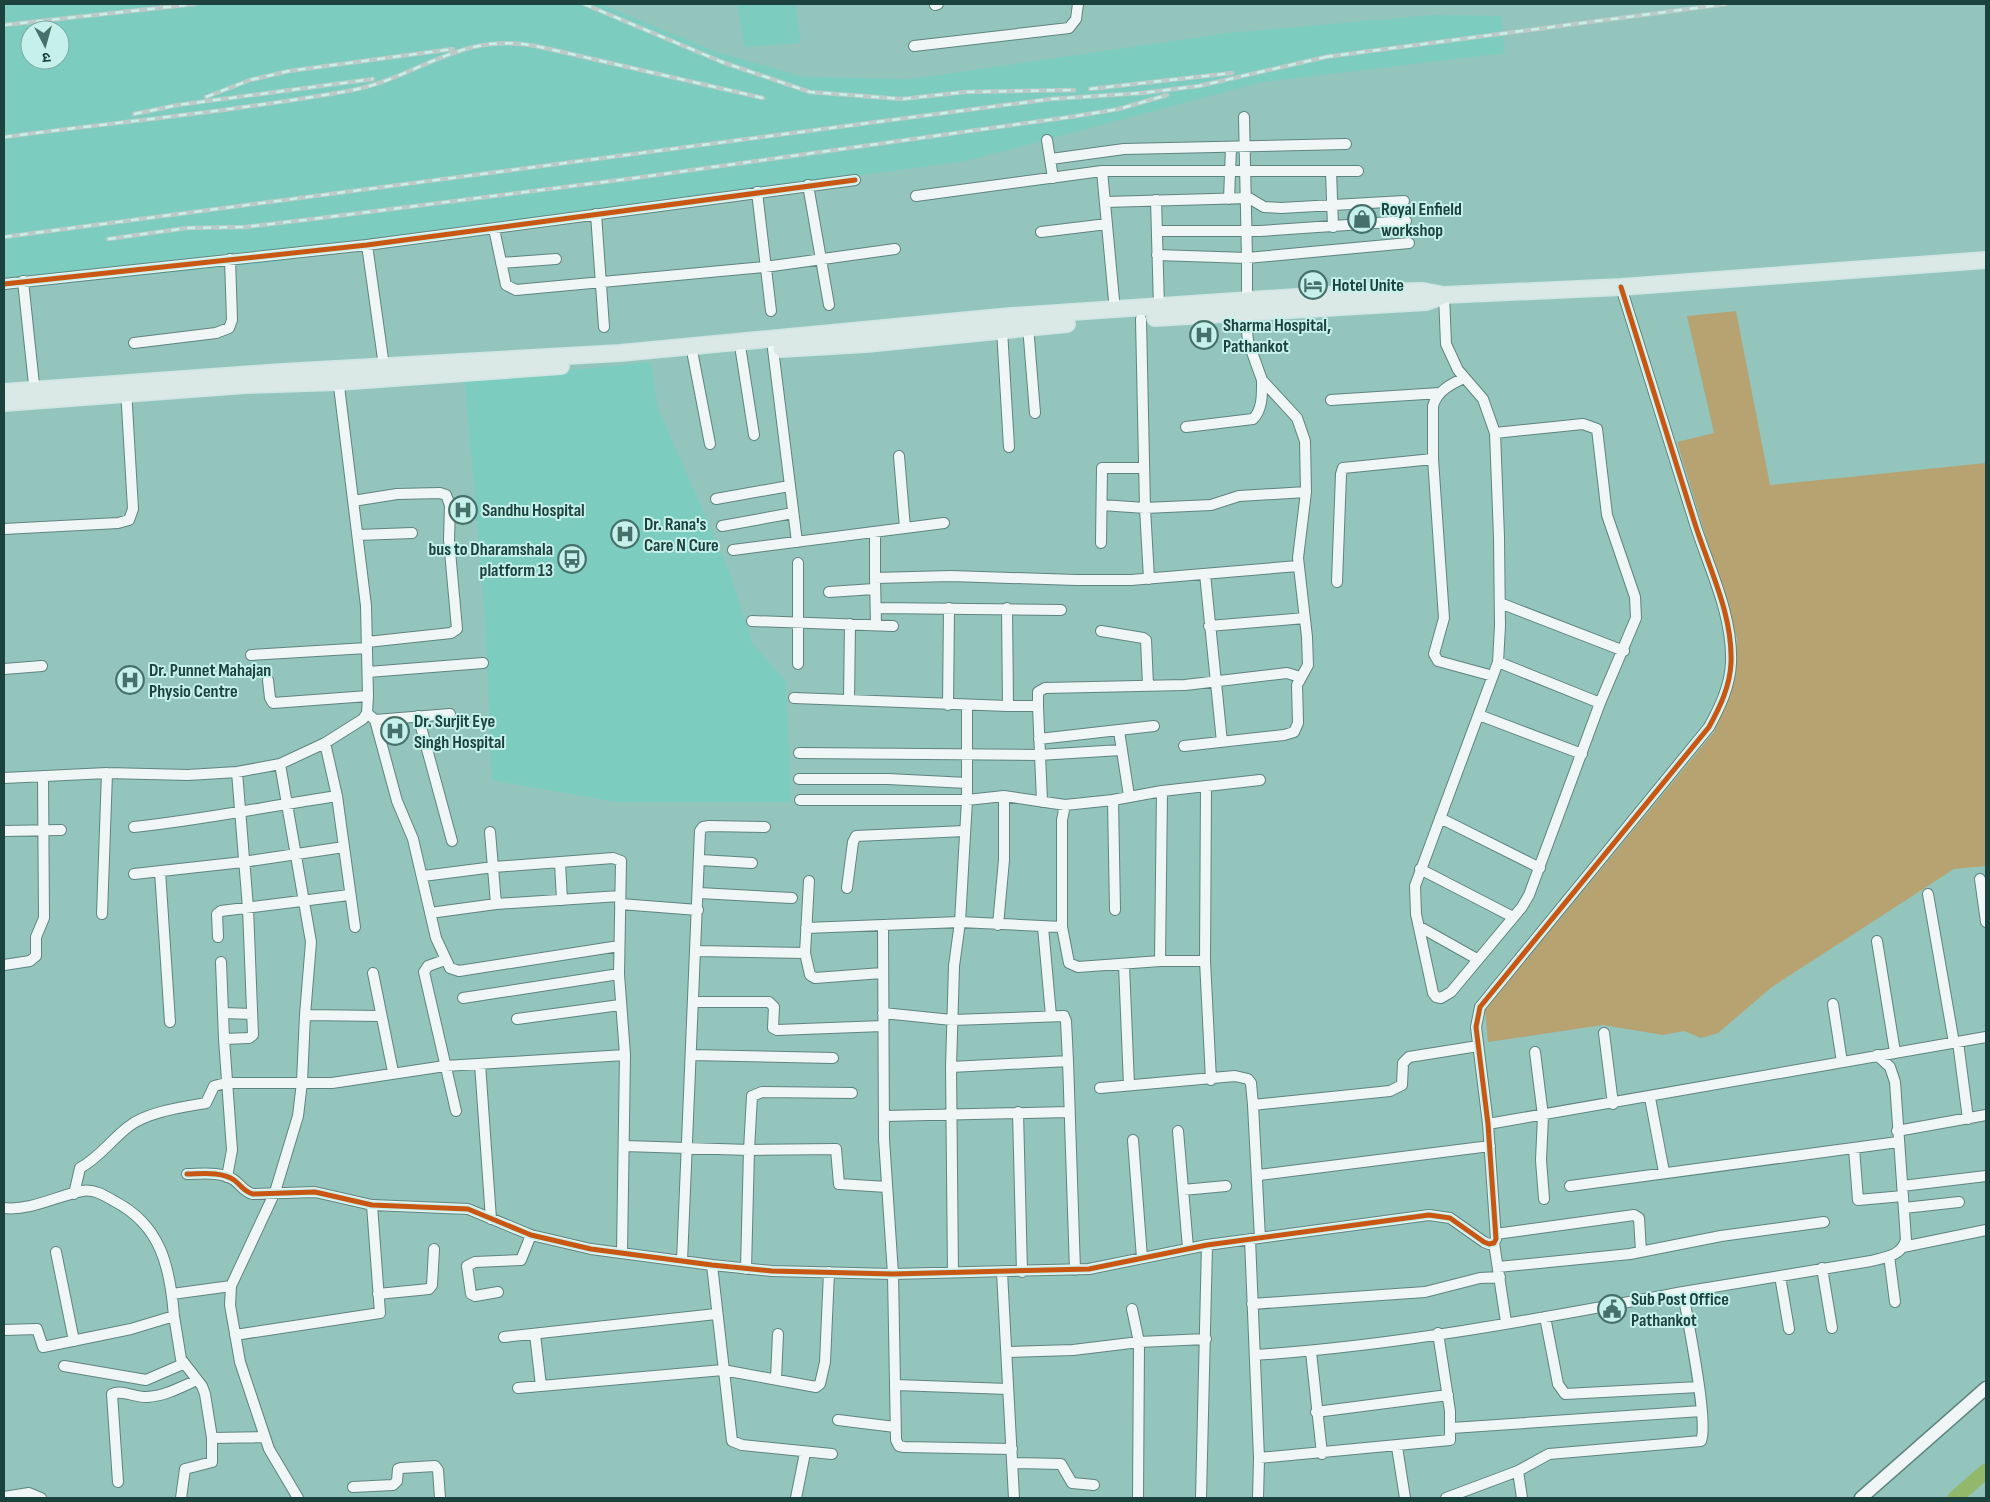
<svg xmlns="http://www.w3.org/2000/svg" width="1990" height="1502" font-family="'Sofia Sans Condensed','Noto Sans Devanagari',sans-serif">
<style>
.built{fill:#7cccc0;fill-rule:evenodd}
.green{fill:#b7a371}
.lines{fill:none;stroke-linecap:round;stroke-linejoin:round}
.river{stroke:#92b96b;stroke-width:15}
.minor-casing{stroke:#5f847f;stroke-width:12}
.tertiary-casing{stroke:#5f847f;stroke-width:15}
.primary-casing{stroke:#cee5e1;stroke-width:18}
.minor{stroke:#eff6f5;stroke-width:10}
.tertiary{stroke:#eff6f5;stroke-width:12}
.primary{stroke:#dae8e6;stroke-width:15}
.rail-casing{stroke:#bacac7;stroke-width:4.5}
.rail{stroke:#c6f0ea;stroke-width:2.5;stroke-dasharray:8;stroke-linecap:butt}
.cycleway-casing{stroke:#c6f0ea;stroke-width:8}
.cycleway{stroke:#c95613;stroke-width:5}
.labels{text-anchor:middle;stroke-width:4;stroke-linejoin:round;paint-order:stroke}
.poi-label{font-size:18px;font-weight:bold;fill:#1c423d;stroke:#c6f0ea;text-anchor:start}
</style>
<rect width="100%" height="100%" fill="#93c5bd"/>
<path class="built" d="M4,4H600L717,52L804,77L912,79L1228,33L1434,15L1501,16L1505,53L1263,82L966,161L592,212L276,262L4,290ZM30,30H60V60H30Z
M738,4H795L801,43L744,47Z
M651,362L657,406L728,568L753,644L786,681L791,802H616L492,780L485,617L465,381Z"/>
<path class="green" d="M1736,311L1770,485L1986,463V866L1954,869L1772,987L1718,1033L1701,1038L1684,1031L1663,1035L1603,1025L1488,1042L1485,1010L1714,732L1734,679L1737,639L1677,442L1714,433L1687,316Z"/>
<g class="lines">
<path class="river" d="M1955,1498L1986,1471"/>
<defs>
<path id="minor" d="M935,5L938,4
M914,46L1069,28L1076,19L1078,4
M1047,140L1053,178
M1051,159L1124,149L1346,144
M1102,171L1115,311
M1331,171L1333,227
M808,185L829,305
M757,192L771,311
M916,196L1102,171H1358
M1229,199L1231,148
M1156,200L1159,307
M1105,202L1249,198L1264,207L1281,208L1404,201
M596,214L604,327
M494,229L506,285L516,290L765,267L895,249
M1157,231H1260L1406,221
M1041,232L1107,224
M367,245L384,366
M1157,255L1247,258L1409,243
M501,263L556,259
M23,281L35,394
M4,284L367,245L855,180
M1444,295L1446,344L1458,370L1483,399L1495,433L1499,537L1500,626L1498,662L1415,886L1416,914L1433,993L1436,997L1441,998L1451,992L1522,907L1529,895L1600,703L1636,618L1635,597L1607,515L1597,429L1583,424L1495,433
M1141,319L1145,508L1149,579
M1028,326L1035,413
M1002,330L1009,447
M134,343L216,333L229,328L232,320L230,259
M773,349L797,542
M741,352L754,435
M693,356L710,444
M1464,378C1451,384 1437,391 1433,406V459L1444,618L1434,654L1438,661L1493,676
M1331,400L1440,393
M1186,427L1253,419C1263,409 1262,393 1262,380
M899,456L905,528
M716,499L789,486
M353,501L397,494L440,493L446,495L450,505L449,540L457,629L451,633L367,642
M1102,505L1145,508L1211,505L1239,496L1306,492
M722,526L793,513
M4,529L118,523L129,520L133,509L126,389
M358,535L412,533
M1101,543L1102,468H1144
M733,550L944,523
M798,563V664
M1205,574L1222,742
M875,578V532
M1337,582L1341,474L1343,468L1433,459
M829,592L874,589
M1500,603L1624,651
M876,608L1061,610
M752,621L893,626
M876,625L875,578L951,576L1076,580H1131L1298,566
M1209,626L1305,618
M1101,631L1143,638L1146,640L1148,685
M251,655L367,648
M1498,662L1600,703
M4,669L42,666
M368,672L483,663
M268,680L270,698L273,703L368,696
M794,698L1008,706L1007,608
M849,699L850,624
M948,705L949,608
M1008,706H1038L1042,802
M1038,706V692L1045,688L1185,685L1287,673L1300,677
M367,713L375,720L397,801L413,839L436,938L450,968L459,971L619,946
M1479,715L1582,754
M418,716L452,841
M375,720L450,714
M1119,731L1129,796
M1039,739L1154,726
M325,743L337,796L355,927
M1184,746L1284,735L1294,732L1298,723L1297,685L1308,665L1307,637L1298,558L1306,492L1305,441L1297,418L1262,380L1248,341L1245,312L1247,301V258L1244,117
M799,753L1039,755L1121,750
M280,764L311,942L305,1015L302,1082L298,1116L275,1192L231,1286L230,1305L240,1362L269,1449L298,1498
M4,778L107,773L188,775L237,772L280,764L325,743L363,719L367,713L368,696L366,606L338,378
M799,779H888L967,783
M1206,787L1205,961L1211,1080
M800,800H967L1004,796L1065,805L1113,800L1162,791L1260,780
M1113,800L1115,910
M1065,805L1062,820V927L1069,963L1078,967L1160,961H1205
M1440,818L1540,868
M134,827C202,820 269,806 337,796
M4,831L61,830
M490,832L496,904
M700,860L752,863
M560,863L562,900
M1420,869L1513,917
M160,871L170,1022
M134,874L243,862L344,847
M423,876L494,867L613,858L621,861L619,974L625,1055L622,1253
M1980,879L1986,922
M847,888L853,842L856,836L965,831
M699,893L792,898
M1928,894L1954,1043
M620,904L698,910
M430,913L496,904L620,896
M102,914L107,773
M883,925L884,1139L893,1274L896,1440L899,1446L904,1447L1012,1449
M998,925L1004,860V796
M1043,927L1051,1016
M1420,927L1477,959
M806,928L960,922L1062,927
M218,937L217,914L221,911L349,895
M1877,941L1895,1052
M696,951L805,953L810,975L815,978L882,973
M805,953L809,881
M445,960L428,966L424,972L456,1111
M1160,961L1162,791
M221,962L224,1039L232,1150L227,1177
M4,965L30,961L36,956V937L44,918L43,776
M1124,965L1129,1085
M373,973L393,1072
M463,998L619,974
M694,1002H769L774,1007L773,1028L777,1030L883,1026
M1833,1004L1842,1062
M223,1013L252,1014
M883,1013L952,1020L1064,1016L1066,1021L1068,1061
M305,1015L380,1016
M517,1019L620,1005
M1604,1033L1613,1104
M224,1039L249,1038L253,1035L248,908L237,772
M1958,1042L1968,1119
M1535,1052L1543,1116L1541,1160L1544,1199
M691,1055L833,1058
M480,1064L491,1219
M951,1067L954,966L960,922L967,800V706
M1100,1088L1235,1076L1248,1079L1251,1083L1253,1105L1260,1238
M1650,1098L1664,1172
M1253,1105L1390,1091L1402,1085L1403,1063L1409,1057L1478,1046
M1018,1112L1022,1272
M884,1116L1069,1112
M1488,1124L1986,1037
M1178,1131L1188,1248
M1897,1131L1986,1115
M1133,1140L1142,1258
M625,1146L749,1150L836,1149L839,1184L887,1187
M1854,1148L1858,1200L1903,1196
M187,1174C201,1174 221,1171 234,1180C241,1185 244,1192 253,1194L315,1192L372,1205L468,1209L531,1235L591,1249L712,1265L772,1271L893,1274L1089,1269L1207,1245L1429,1215L1450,1218L1484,1242L1489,1244L1494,1243L1496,1239L1488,1124L1476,1027L1480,1007L1709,727C1720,707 1730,686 1731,663C1733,615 1709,568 1695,524C1670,445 1646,366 1621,287
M1259,1175L1490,1146
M1570,1186L1898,1142
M1902,1186L1986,1176
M1183,1190L1226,1186
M74,1194L80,1168C100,1157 111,1140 128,1127C146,1112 183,1107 206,1103L214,1086L226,1083H332L445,1066L625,1055
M4,1208C30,1211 57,1196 82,1191C94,1189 104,1195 114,1201C161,1225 170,1267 174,1316L131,1329L43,1347L37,1329L4,1330
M1904,1208L1959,1202
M1496,1234L1634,1215L1639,1218L1641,1252
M1250,1239L1259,1458L1258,1498
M1494,1243L1506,1322
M1903,1247L1986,1230
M56,1252L74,1341
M1889,1256L1895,1302
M682,1261L700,831L703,827L709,826L765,827
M712,1265L732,1441L742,1445L832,1454
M1498,1267L1630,1254L1721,1236L1824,1222
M1822,1268L1832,1328
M746,1269L749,1150L752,1096L762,1092L852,1093
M953,1272L951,1067L1068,1061L1075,1270
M1002,1272L1014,1498
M1780,1276L1789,1329
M498,1292L475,1296L471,1294L467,1266L475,1262L521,1260L531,1235
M1683,1292L1871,1261C1886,1257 1901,1256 1906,1240L1895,1082L1890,1067L1877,1055
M172,1294L231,1286
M378,1294L429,1289L432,1285L434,1249
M1252,1304L1425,1292L1480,1278L1500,1277
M1132,1309L1139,1342L1138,1498
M174,1316L181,1359L202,1386L205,1394L212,1438L265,1437
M1545,1317L1558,1384L1565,1394L1699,1387
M535,1334L541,1386
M235,1335L380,1313L372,1205
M504,1337L716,1314
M1007,1352L1073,1350L1139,1342L1206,1339
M1311,1352L1322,1454
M1255,1355C1396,1346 1543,1318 1683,1292C1687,1318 1709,1422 1701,1441L1549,1454L1518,1471L1446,1498
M64,1366L146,1380L183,1364
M776,1379L778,1334
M896,1385L1008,1389
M518,1388L723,1370L816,1387L820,1384L825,1362L829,1272
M1316,1412L1448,1395
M838,1420L895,1427
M1452,1428L1701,1411
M1397,1447L1405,1498
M1259,1458L1450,1440V1411L1438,1333
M1012,1463L1061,1464L1072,1483L1094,1485
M1518,1471L1522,1498
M118,1482L112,1394C122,1389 136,1398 147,1397C165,1396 181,1387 197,1380
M353,1487L393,1485L397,1481L398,1469L401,1468L435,1466L438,1470L440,1498
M4,1497L29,1493L41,1498
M181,1498L185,1469L212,1462V1438
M796,1498L805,1453
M1201,1498L1207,1245"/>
<path id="tertiary" d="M1861,1498L1986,1388"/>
<path id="primary" d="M1155,318L1426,302L1443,296
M781,349L866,344L1067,324
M4,392L282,372L620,353L1011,316L1370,292L1423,291L1444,295L1621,287L1986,260
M4,403L245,385L338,382L561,366"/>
</defs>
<use href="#minor" class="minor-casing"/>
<use href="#tertiary" class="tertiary-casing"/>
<use href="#primary" class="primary-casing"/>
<use href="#minor" class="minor"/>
<use href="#tertiary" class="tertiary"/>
<use href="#primary" class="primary"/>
<defs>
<path id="rail" d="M584,4L722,62L810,92L902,99L965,92L1074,90
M4,25L195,4
M1325,57L1726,4
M1090,89L1232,73
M206,97L250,80L289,71L453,49
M134,114L178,105L373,79
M4,137C118,122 234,111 348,91C417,79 459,31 536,46L763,98
M4,237L1051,99L1142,93L1199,86L1330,56
M108,239L187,228L245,227L321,218L635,178L1070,117L1119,109L1167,95"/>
</defs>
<use href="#rail" class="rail-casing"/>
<use href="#rail" class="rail"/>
<defs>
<path id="cycleway" d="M4,284L367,245L855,180
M187,1174C201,1174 221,1171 234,1180C241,1185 244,1192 253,1194L315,1192L372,1205L468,1209L531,1235L591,1249L712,1265L772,1271L893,1274L1089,1269L1207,1245L1429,1215L1450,1218L1484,1242L1489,1244L1494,1243L1496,1239L1488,1124L1476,1027L1480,1007L1709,727C1720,707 1730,686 1731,663C1733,615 1709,568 1695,524C1670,445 1646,366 1621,287"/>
</defs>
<use href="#cycleway" class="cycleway-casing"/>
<use href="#cycleway" class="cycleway"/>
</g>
<defs>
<symbol id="shop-ring" viewBox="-11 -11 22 22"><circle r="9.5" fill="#c6f0ea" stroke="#46706a" stroke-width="1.5"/><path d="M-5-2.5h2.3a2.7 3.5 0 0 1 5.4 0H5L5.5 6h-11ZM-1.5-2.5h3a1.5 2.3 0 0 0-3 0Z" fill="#46706a"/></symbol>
<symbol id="hotel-ring" viewBox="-11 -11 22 22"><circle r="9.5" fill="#c6f0ea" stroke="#46706a" stroke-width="1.5"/><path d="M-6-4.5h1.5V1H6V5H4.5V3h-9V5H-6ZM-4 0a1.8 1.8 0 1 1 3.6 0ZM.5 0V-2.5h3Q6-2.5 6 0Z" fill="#46706a"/></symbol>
<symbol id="hospital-ring" viewBox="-11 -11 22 22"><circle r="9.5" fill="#c6f0ea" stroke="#46706a" stroke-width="1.5"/><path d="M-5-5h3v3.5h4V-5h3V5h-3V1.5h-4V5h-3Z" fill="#46706a"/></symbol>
<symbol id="bus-ring" viewBox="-11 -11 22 22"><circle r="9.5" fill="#c6f0ea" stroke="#46706a" stroke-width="1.5"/><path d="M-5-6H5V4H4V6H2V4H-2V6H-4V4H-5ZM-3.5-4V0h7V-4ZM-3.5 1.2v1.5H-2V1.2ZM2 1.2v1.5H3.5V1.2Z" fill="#46706a"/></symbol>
<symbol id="civic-ring" viewBox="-11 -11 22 22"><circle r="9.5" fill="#c6f0ea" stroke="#46706a" stroke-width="1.5"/><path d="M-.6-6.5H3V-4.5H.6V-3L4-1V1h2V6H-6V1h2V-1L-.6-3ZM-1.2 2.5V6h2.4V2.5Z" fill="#46706a"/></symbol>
</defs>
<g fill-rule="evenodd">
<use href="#shop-ring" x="1346" y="203" width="32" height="32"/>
<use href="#hotel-ring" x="1297" y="269" width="32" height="32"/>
<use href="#hospital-ring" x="1188" y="319" width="32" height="32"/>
<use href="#hospital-ring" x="447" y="494" width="32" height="32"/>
<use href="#hospital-ring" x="609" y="518" width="32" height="32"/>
<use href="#bus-ring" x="556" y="543" width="32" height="32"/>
<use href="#hospital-ring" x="114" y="664" width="32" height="32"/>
<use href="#hospital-ring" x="379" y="715" width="32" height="32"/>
<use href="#civic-ring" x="1596" y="1293" width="32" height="32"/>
</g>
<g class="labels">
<g class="poi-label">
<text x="1381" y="215">Royal Enfield<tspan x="1381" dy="21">workshop</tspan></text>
<text x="1332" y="291">Hotel Unite</text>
<text x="1223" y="331">Sharma Hospital,<tspan x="1223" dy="21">Pathankot</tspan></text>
<text x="482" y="516">Sandhu Hospital</text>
<text x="644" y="530">Dr. Rana's<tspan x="644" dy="21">Care N Cure</tspan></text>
<text x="553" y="555" text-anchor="end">bus to Dharamshala<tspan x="553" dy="21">platform 13</tspan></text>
<text x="149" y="676">Dr. Punnet Mahajan<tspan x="149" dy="21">Physio Centre</tspan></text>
<text x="414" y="727">Dr. Surjit Eye<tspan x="414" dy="21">Singh Hospital</tspan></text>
<text x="1631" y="1305">Sub Post Office<tspan x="1631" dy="21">Pathankot</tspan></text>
</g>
</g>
<rect width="1990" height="1502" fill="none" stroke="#1c423d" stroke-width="10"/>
<g transform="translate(45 45) rotate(174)"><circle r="24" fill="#c6f0ea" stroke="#82aaa5"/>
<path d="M0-4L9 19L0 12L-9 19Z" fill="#46706a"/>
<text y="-8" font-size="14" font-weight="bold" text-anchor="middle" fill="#1c423d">उ</text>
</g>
</svg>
